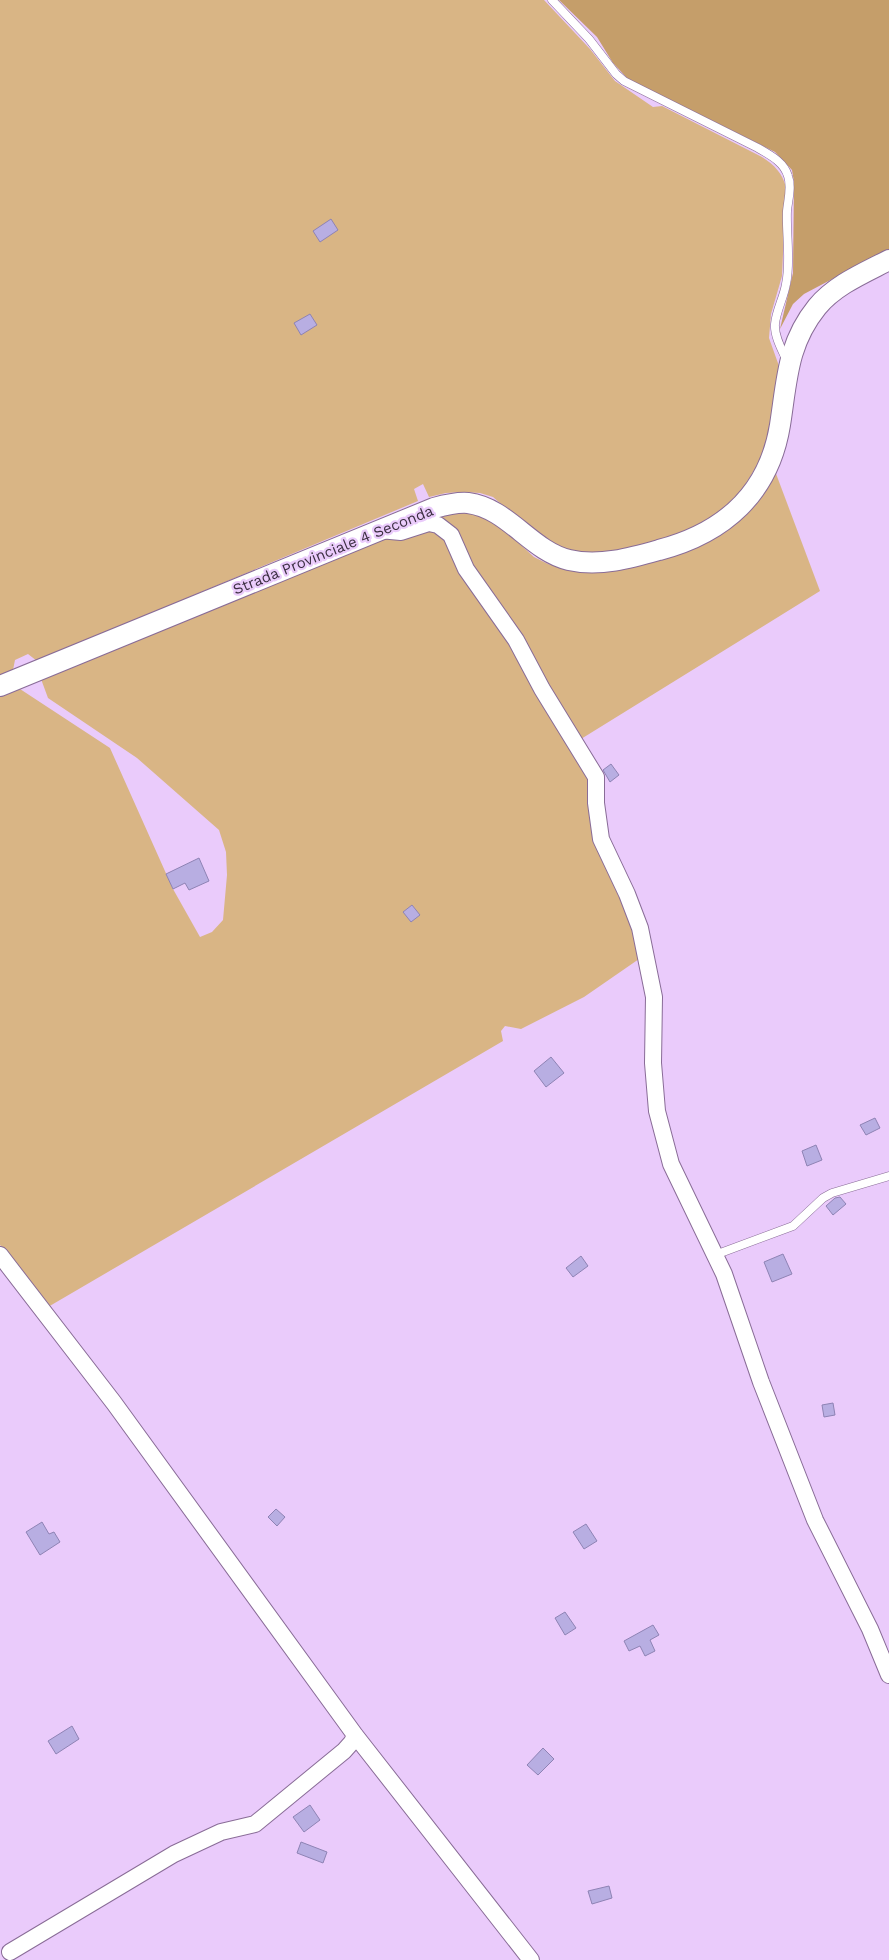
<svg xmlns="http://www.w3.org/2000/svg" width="889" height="1960" font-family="'Work Sans',sans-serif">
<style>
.green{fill:#d9b585}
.forest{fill:#c59e6a}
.building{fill:#b8aee2;stroke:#8e83b4}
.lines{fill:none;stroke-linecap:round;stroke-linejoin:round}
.service-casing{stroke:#896c97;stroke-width:9}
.minor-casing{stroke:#896c97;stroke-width:18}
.tertiary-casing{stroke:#896c97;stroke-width:22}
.service{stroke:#fff;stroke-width:8}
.minor{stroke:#fff;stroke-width:16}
.tertiary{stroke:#fff;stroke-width:20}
.labels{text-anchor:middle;stroke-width:4.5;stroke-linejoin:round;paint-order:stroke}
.street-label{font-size:15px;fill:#3c2f42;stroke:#eacbfb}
</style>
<rect width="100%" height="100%" fill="#eacbfb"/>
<path class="green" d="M0,0H544L590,49L615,81L653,107L662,106L762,157C774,165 783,173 786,188L782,276L771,314L769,338L779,366L771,428L766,446L756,467L737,498L703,524L657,542L605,553H589L571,551L559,547L530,529L493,497L480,493L463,492L446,493L429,497L423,484L414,489L418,501L37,661L28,654L15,660L13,670L0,676Z
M775,471L820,591L581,739L431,517L460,512L476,514L499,525L534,557L548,564L568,569L636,566L662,560L695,548L719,535L755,506Z
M429,529L443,534L583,761L632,920L639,959L584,997L521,1029L505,1026L501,1031L503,1041L48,1307L0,1245V697L20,689L110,748L173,889L200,937L212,932L223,920L227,875L226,852L219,830L137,758L48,698L41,679L383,537Z"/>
<path class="forest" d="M559,0H889V249L804,294L793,304L780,329L793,273L794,182L792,170L775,152L628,79L613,63L597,37Z"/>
<path class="building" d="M331,219L338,230L320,242L313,231Z
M310,314L317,325L301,335L294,323Z
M611,764L619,775L610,782L603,770Z
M199,858L209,881L189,890L185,883L173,889L166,874Z
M412,905L420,915L411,922L403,912Z
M551,1057L564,1073L546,1087L534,1071Z
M875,1118L880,1128L866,1135L860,1125Z
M816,1145L822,1160L807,1166L802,1151Z
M840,1197L846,1204L833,1215L826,1206L835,1198Z
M783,1254L792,1274L772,1282L764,1262Z
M581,1256L588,1266L573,1277L566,1268Z
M833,1403L835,1415L824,1417L822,1405Z
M276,1509L285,1517L277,1526L268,1517Z
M42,1522L49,1534L54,1532L60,1542L40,1555L26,1532Z
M586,1524L597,1541L584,1549L573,1532Z
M565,1612L576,1628L565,1635L555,1618Z
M653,1625L659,1635L650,1640L655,1651L645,1656L640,1646L629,1651L624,1641Z
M72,1726L79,1739L56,1754L48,1741Z
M543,1748L554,1759L538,1775L527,1765Z
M310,1805L320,1820L304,1832L293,1817Z
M301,1842L327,1852L323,1863L297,1853Z
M609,1886L612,1898L592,1904L588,1891Z"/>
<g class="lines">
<defs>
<path id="service" d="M552,0L589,39L616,74L624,81L758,148C770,155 784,162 788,176C792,187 788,200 787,211C786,234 791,262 786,284C784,297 776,311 775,324C774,336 782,350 787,361
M715,1255L793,1226L823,1198L832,1193L889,1176"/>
<path id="minor" d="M380,530L401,532L429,523L438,525L451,535L466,569L516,640L542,689L596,777V803L601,839L627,894L640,928L654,997L653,1063L657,1111L671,1164L724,1274L761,1382L815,1520L870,1629L889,1675
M0,1255L114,1403L355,1735L531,1960
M10,1952L174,1854L221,1832L255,1824L344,1751L352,1742L355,1735"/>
<path id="tertiary" d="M0,686L434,508C445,505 457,502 468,503C508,508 531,551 569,560C599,567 631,558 659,550C724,533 769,493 780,425C787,381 787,344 817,307C835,285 864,273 889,260"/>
</defs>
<use href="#service" class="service-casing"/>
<use href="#minor" class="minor-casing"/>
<use href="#tertiary" class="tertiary-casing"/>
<use href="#service" class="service"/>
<use href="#minor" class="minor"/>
<use href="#tertiary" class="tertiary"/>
</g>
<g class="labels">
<g class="street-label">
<text transform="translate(333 550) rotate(-22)" y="5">Strada Provinciale 4 Seconda</text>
</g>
</g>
</svg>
